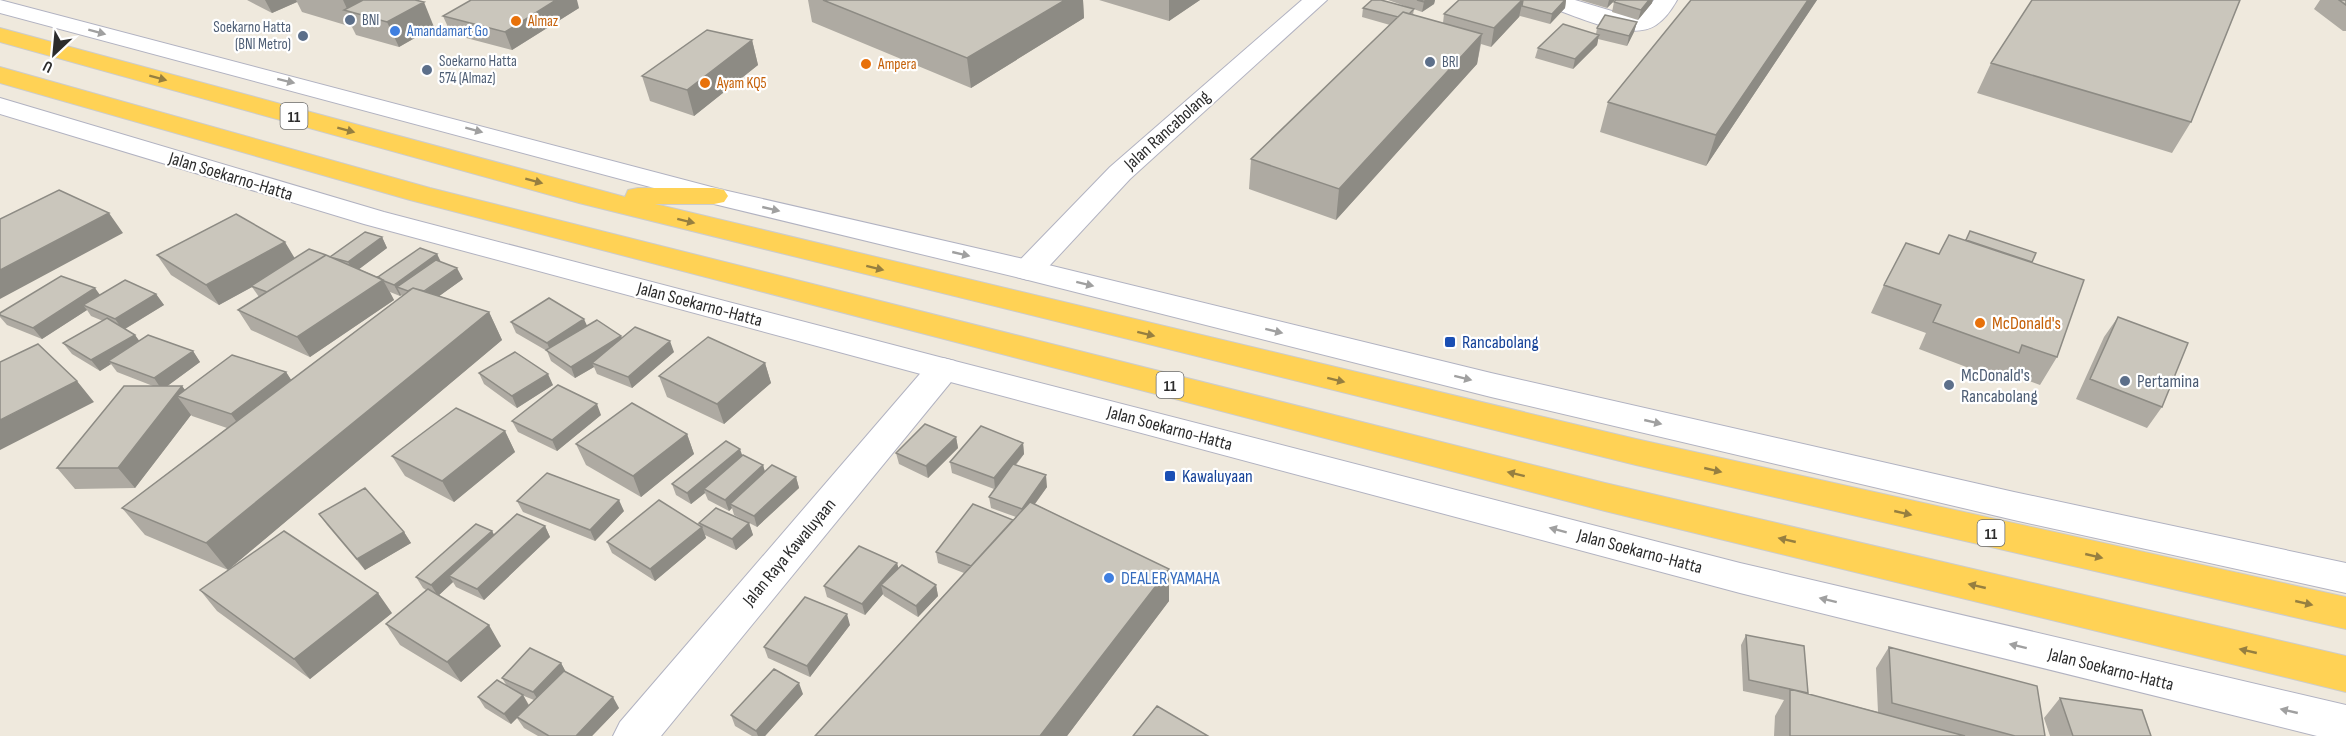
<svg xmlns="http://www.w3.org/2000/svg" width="2346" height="736" font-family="'Sofia Sans Condensed',sans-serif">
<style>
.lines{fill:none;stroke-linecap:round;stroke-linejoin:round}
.minor-casing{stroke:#b1b2c1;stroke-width:2}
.tertiary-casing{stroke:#b1b2c1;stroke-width:2}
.secondary-casing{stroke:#b1b2c1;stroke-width:2}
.trunk-casing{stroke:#ccc;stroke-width:2}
.minor{fill:#fff;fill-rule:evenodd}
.tertiary{fill:#fff;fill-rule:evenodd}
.secondary{fill:#fff;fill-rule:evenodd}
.trunk{fill:#ffd255;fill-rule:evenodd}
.wall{fill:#aeaaa2;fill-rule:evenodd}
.shaded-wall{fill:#8d8b84}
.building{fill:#cac6bc;stroke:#8d8b84;stroke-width:1.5}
.oneway{fill:#a0a0a0}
.oneway2{fill:#967f40}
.service-dot{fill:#5c6f8a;stroke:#fff;stroke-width:2}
.food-dot{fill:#e8710a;stroke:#fff;stroke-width:2}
.shop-dot{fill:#3f7fe0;stroke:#fff;stroke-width:2}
.transit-dot{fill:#1a4fb4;stroke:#fff;stroke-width:2}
.labels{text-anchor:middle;stroke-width:4.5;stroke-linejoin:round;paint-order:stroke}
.far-service-label{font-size:15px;fill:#4e5e75;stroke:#fff;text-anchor:start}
.far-food-label{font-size:15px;fill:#c56008;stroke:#fff;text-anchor:start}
.far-shop-label{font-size:15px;fill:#366cbe;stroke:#fff;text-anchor:start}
.shield{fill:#fff;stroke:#6b6b6b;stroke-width:1.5}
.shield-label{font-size:16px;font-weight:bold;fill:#2c2c2c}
.street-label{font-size:18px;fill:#2c2c2c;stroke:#fff}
.food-label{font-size:18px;fill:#c56008;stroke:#fff;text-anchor:start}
.transit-label{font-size:18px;fill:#164399;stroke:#fff;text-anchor:start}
.service-label{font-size:18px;fill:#4e5e75;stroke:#fff;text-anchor:start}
.shop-label{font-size:18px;fill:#366cbe;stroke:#fff;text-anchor:start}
</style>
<rect width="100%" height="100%" fill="#efe9dd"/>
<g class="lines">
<defs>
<path id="minor" d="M1541,0H1575L1632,17L1641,15L1654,0H1677C1672,9 1665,19 1656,25C1629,43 1572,14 1544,5Z
M943,358L955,361L960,369L955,377L661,736H613L620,722L931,361Z"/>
<path id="tertiary" d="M1302,0H1327L1130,179L1039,277L1028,280L1017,277L1013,270L1017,263L1110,167Z"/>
<path id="secondary" d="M0,0L719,189L1028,260L1491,373L2014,492L2346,563V593L2014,520L1491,397L1028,280L714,204L0,13Z
M0,98L384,212L943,358L1740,563L2346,705V736H2317L1740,593L943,380L364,224L0,114Z"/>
<path id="trunk" d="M0,28L625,197L628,190L638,188H714L724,190L728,196L724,202L714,204H655L1636,439L2346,597V629L1636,465L579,203L0,42Z
M0,67L430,188L1605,483L2346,656V692L1605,511L410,200L0,83Z"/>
</defs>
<use href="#minor" class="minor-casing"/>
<use href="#tertiary" class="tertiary-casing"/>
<use href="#secondary" class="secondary-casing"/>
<use href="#trunk" class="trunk-casing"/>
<use href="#minor" class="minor"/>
<use href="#tertiary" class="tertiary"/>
<use href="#secondary" class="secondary"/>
<use href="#trunk" class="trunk"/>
</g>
<path class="wall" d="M247,0H415L434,27L399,47L356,35L352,27L302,12L297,2L272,13Z
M808,0H1083L1084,18L971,88L812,22Z
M1099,0H1200L1169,21Z
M1388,0H1435L1434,4L1422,12Z
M1459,0H1566L1565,8L1550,24L1520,16L1519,17L1491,47L1481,44L1477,64L1336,220L1249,189L1251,159L1390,25L1362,17L1363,8L1414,9L1413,15L1443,23L1444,14Z
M1580,0H1615L1607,8Z
M1691,0H1817L1706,166L1600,132L1608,102Z
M2320,0H2346V31H2343L2314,9Z
M1614,2L1652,3L1638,20L1612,12Z
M579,8L512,50L451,34L443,16Z
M1637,22L1634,32L1627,46L1598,39L1597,45L1573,69L1535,58L1538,48L1596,34L1597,28Z
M752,40L758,65L694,116L650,101L642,76Z
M1991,63L2191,122L2172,153L1977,93Z
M382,237L387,248L359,269L378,277L437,254L441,262L463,279L439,296L489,312L502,340L228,570L145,535L122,508L227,428L192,416L191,415L135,488L75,489L57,468L153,386L117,372L111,364L100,371L72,354L63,343L103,321L91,316L87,310L42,339L7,325L0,317V313L100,295L156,294L164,305L125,329L135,335L139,341L193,351L200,362L167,386H182L185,390L286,372L291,380L402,296L401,295L400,296L390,292L394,300L310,357L251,330L238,310L259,297L252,287L219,305L171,275L157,255L295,258L330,257Z
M1939,254L2032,262L2057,357L2040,385L2007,373L2003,381L1919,349L1926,333L1871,313L1884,285Z
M2118,317L2162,407L2147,428L2076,399L2104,337Z
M511,322L587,326L622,338L674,352L632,388L597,374L594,367L575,378L551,361L547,351L516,333Z
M765,363L771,383L724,424L667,397L659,376Z
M479,373L553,385L517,408L484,384Z
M601,415L557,451L518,432L512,421Z
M505,431L515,452L454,502L405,476L392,456Z
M687,434L694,454L641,497L586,465L576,444Z
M956,437L958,448L928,478L899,464L896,453Z
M1023,443L1024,454L1016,465L1047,487L1035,504L1169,569V601L1067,736H815L964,573L938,563L936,552L1013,520L1016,517L991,508L989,497L994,489L952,473L950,462Z
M742,455L763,465L765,472L796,477L799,488L757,527L734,515L732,508L729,511L708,500L705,493L691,504L676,495L672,484Z
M517,501L624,511L595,541L523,512Z
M319,514L404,532L411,543L365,570L327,525Z
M699,523H749L753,535L736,550L705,535L706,538L655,581L612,553L607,542L700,526Z
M545,526L550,537L484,600L456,587L453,582L439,595L501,646L461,682L400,645L386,624L426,590L423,588L416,577L492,531L494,535Z
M897,563L898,568L936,585L938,596L918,617L884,596L883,594L865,615L827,597L824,586Z
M200,590L392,613L310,679L217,611Z
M850,625L810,677L768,658L764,647Z
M1746,635L1808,694L1878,712L1876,668L1889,647L2045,736H1774L1775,716L1784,700L1743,691L1741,645Z
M561,663L565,671L619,708L592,736H538L524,728L517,718L511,724L485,708L478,697L507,686L502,678ZM523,695L524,696L534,700L529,705Z
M803,694L765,736H752L735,726L731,715Z
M2060,698L2151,736H2050L2044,718Z"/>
<path class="shaded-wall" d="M265,0H296L297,2L272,13Z
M343,0H410L348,11Z
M556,0H577L579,8L512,50L505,32Z
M1065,0H1083L1084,18L971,88L967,58Z
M1169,0H1200L1169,21Z
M1427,0H1435L1434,4L1422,12L1424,2Z
M1522,0H1523L1519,17L1491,47L1494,28Z
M1565,0H1566L1565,8L1550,24L1552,14Z
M1609,0H1615L1607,8Z
M1649,0H1653L1652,3L1638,20L1641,10Z
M1808,0H1817L1706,166L1716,135Z
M424,2L434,27L399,47L387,22Z
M1637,22L1634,32L1627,46L1629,36Z
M1482,34L1477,64L1336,220L1339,189Z
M1599,35L1597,45L1573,69L1575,59Z
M752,40L758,65L694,116L687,90Z
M109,213L123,233L0,299V270Z
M382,237L387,248L354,273L348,262Z
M285,242L297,262L251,286L252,287L219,305L206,285Z
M437,254L442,265L397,287L401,295L400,296L394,285Z
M457,268L463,279L424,307L418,296Z
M383,280L394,300L310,357L297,337Z
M95,288L103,299L83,305L87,310L42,339L33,328Z
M156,294L164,305L123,330L115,319Z
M489,312L502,340L228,570L206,543Z
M584,319L589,330L552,354L547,343Z
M135,335L143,346L108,361L111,364L100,371L91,360Z
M621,336L626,347L592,363L594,367L575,378L571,367Z
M670,341L674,352L632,388L628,377Z
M193,351L200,362L162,390L154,378Z
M765,363L771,383L724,424L717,404Z
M286,372L299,392L246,435L231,414Z
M548,374L553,385L517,408L512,396Z
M77,381L94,402L0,450V420Z
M182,386L193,401L177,396L191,415L135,488L118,468Z
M597,404L601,415L557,451L552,440Z
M505,431L515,452L454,502L442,481Z
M687,434L694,454L641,497L633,476Z
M956,437L958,448L928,478L926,466Z
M1023,443L1024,454L995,489L994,478Z
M740,449L744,460L704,489L705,493L691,504L687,493Z
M763,465L766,476L730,504L732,508L729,511L725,500Z
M1046,475L1047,487L1023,520L1022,509Z
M796,477L799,488L757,527L754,516Z
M619,500L624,511L595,541L590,530Z
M749,523L753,535L736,550L732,539Z
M545,526L550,537L484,600L477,589Z
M702,527L706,538L655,581L650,569Z
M492,531L498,542L449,576L453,582L438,596L431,585Z
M404,532L411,543L365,570L357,559Z
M897,563L900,574L881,585L883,594L865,615L862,604Z
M1169,569V601L1067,736H1040Z
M936,585L938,596L918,617L916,606Z
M378,593L392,613L310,679L294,659Z
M847,614L850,625L810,677L807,666Z
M489,625L501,646L461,682L447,662Z
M561,663L567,674L540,703L533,692Z
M799,683L803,694L765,736H758L756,731Z
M523,695L529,706L511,724L504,714Z
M613,697L619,708L592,736H576Z"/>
<path class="building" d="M363,0H415L424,2L387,22L344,10Z
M471,0H556L505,32L443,16Z
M823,0H1065L967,58Z
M1372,0H1381L1414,9L1409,14L1403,12L1398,17L1363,8Z
M1417,0H1427L1424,2Z
M1459,0H1522L1494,28L1444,14Z
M1523,0H1565L1552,14L1522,6Z
M1616,0H1649L1641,10L1614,2Z
M1691,0H1808L1716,135L1608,102Z
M2032,0H2240L2191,122L1991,63Z
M2339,0H2346V5Z
M1403,12L1482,34L1339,189L1251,159Z
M1605,15L1637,22L1629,36L1597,28Z
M1563,24L1599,35L1575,59L1538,48Z
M707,30L752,40L687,90L642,76Z
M59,190L109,213L0,270V219Z
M236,214L285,242L206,285L157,255Z
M1970,231L2036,253L2032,262L1966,240Z
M365,232L382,237L348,262L330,257Z
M1949,235L2084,280L2057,357L2022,345L2019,353L1933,322L1941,305L1884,285L1906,243L1939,254Z
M420,248L437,254L394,285L384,281L383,280L378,277Z
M309,249L326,255L267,292L251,286Z
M326,255L383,280L297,337L238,310Z
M436,260L457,268L424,291L413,288L408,291L397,287Z
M61,276L95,288L33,328L0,315V313Z
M125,280L156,294L115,319L83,305Z
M413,288L489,312L206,543L122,508Z
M549,298L584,319L547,343L511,322Z
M2118,317L2188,343L2162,407L2090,379Z
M107,318L135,335L91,360L63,343Z
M597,320L621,336L571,367L546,350Z
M635,327L670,341L628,377L592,363Z
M148,335L193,351L154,378L108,361Z
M708,337L765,363L717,404L659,376Z
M38,344L77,381L0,420V362Z
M515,352L548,374L512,396L479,373Z
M232,355L286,372L231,414L177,396Z
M558,385L597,404L552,440L512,421Z
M124,386H182L118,468H57Z
M632,403L687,434L633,476L576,444Z
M456,408L505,431L442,481L392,456Z
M925,424L956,437L926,466L896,453Z
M981,426L1023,443L994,478L950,462Z
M726,441L740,449L687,493L672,484Z
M743,455L763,465L725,500L704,489Z
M1013,464L1046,475L1022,509L989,497Z
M772,465L796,477L754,516L730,504Z
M547,473L619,500L590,530L517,501Z
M365,488L404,532L357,559L319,514Z
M659,500L702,527L650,569L607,542Z
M1030,502L1169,569L1040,736H815Z
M973,504L1013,520L971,566L936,552Z
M716,508L749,523L732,539L699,523Z
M517,514L545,526L477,589L449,576Z
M476,524L492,531L431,585L416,577Z
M284,531L378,593L294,659L200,590Z
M859,546L897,563L862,604L824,586Z
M902,565L936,585L916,606L881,585Z
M428,589L489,625L447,662L386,624Z
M805,597L847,614L807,666L764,647Z
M1746,635L1804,646L1808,693L1749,680Z
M1889,647L2037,686L2045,736H2015L1892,703Z
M530,648L561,663L533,692L502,678Z
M774,669L799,683L756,731L731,715Z
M564,671L613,697L576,736H549L517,717Z
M497,680L523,695L504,714L478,697Z
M1790,689L1965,736H1790Z
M2060,698L2142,710L2151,736H2073Z
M1157,706L1208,736H1133Z"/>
<defs><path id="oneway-solid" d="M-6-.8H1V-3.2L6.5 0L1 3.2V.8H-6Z" transform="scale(1.5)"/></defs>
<g class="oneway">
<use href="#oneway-solid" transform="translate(97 32) rotate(15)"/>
<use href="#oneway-solid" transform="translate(286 81) rotate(14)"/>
<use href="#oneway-solid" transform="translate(474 130) rotate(15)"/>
<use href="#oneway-solid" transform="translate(771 209) rotate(13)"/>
<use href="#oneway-solid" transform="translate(961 254) rotate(13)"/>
<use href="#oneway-solid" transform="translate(1085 284) rotate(14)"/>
<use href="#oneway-solid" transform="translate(1274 331) rotate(14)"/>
<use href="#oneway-solid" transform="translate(1463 378) rotate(14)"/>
<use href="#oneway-solid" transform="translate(1653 422) rotate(13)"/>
<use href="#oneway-solid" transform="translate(1558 530) rotate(-165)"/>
<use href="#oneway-solid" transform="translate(1828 600) rotate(-166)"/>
<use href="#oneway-solid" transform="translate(2018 646) rotate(-166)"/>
<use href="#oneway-solid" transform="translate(2289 711) rotate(-167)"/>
</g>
<g class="oneway2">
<use href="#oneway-solid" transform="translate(158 78) rotate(15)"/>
<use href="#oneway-solid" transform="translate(346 130) rotate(15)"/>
<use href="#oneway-solid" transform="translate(534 181) rotate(15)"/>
<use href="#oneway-solid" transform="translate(686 221) rotate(14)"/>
<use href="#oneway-solid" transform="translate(875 268) rotate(14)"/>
<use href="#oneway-solid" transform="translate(1146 334) rotate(14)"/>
<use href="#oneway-solid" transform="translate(1336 380) rotate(14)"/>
<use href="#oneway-solid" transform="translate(1713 470) rotate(13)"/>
<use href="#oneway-solid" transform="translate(1516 474) rotate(-166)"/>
<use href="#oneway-solid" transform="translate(1903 513) rotate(13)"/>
<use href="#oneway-solid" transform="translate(1787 540) rotate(-167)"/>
<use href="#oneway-solid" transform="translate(2094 556) rotate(13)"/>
<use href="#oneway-solid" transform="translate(1977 586) rotate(-167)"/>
<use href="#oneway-solid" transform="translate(2304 603) rotate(13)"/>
<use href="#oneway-solid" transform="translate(2248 651) rotate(-167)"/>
</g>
<g class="service-dot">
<circle cx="350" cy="20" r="6"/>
<circle cx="303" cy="36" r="6"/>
<circle cx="1430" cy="62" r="6"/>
<circle cx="427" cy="70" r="6"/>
<circle cx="2125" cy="381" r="6"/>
<circle cx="1949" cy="385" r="6"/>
</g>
<g class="food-dot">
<circle cx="516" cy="21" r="6"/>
<circle cx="866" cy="64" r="6"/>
<circle cx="705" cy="83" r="6"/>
<circle cx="1980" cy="323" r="6"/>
</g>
<g class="shop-dot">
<circle cx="395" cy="31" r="6"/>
<circle cx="1109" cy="578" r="6"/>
</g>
<g class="transit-dot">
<rect x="1444" y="336" width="12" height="12" rx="3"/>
<rect x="1164" y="470" width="12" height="12" rx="3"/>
</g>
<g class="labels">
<g class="far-service-label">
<text x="362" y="25">BNI</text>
<text x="291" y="32" text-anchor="end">Soekarno Hatta<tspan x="291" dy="17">(BNI Metro)</tspan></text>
<text x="439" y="66">Soekarno Hatta<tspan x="439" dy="17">574 (Almaz)</tspan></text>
<text x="1442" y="67">BRI</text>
</g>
<g class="far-food-label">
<text x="528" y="26">Almaz</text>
<text x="878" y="69">Ampera</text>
<text x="717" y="88">Ayam KQ5</text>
</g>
<g class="far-shop-label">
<text x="407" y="36">Amandamart Go</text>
</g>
<g class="shield">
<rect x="280.5" y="103" width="27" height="26" rx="4.5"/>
<rect x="1156.5" y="372" width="27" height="26" rx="4.5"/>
<rect x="1977.5" y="520" width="27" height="26" rx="4.5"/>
</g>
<g class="shield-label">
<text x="294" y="122">11</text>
<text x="1170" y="391">11</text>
<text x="1991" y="539">11</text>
</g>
<g class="street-label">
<text transform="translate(1167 130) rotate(-42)" y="6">Jalan Rancabolang</text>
<text transform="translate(231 176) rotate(17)" y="6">Jalan Soekarno-Hatta</text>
<text transform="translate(700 304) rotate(15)" y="6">Jalan Soekarno-Hatta</text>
<text transform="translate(1170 428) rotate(15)" y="6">Jalan Soekarno-Hatta</text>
<text transform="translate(1640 551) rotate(15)" y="6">Jalan Soekarno-Hatta</text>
<text transform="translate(789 552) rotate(-50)" y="6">Jalan Raya Kawaluyaan</text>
<text transform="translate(2111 669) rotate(14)" y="6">Jalan Soekarno-Hatta</text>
</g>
<g class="food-label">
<text x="1992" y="329">McDonald's</text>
</g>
<g class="transit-label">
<text x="1462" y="348">Rancabolang</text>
<text x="1182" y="482">Kawaluyaan</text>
</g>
<g class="service-label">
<text x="1961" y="381">McDonald's<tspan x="1961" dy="21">Rancabolang</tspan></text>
<text x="2137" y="387">Pertamina</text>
</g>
<g class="shop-label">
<text x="1121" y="584">DEALER YAMAHA</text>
</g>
</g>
<g transform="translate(54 54) rotate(206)" stroke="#ffffff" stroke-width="4.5" paint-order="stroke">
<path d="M0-4.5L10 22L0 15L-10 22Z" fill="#2c2c2c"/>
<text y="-9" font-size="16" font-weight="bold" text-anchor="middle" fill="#2c2c2c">U</text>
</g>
</svg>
